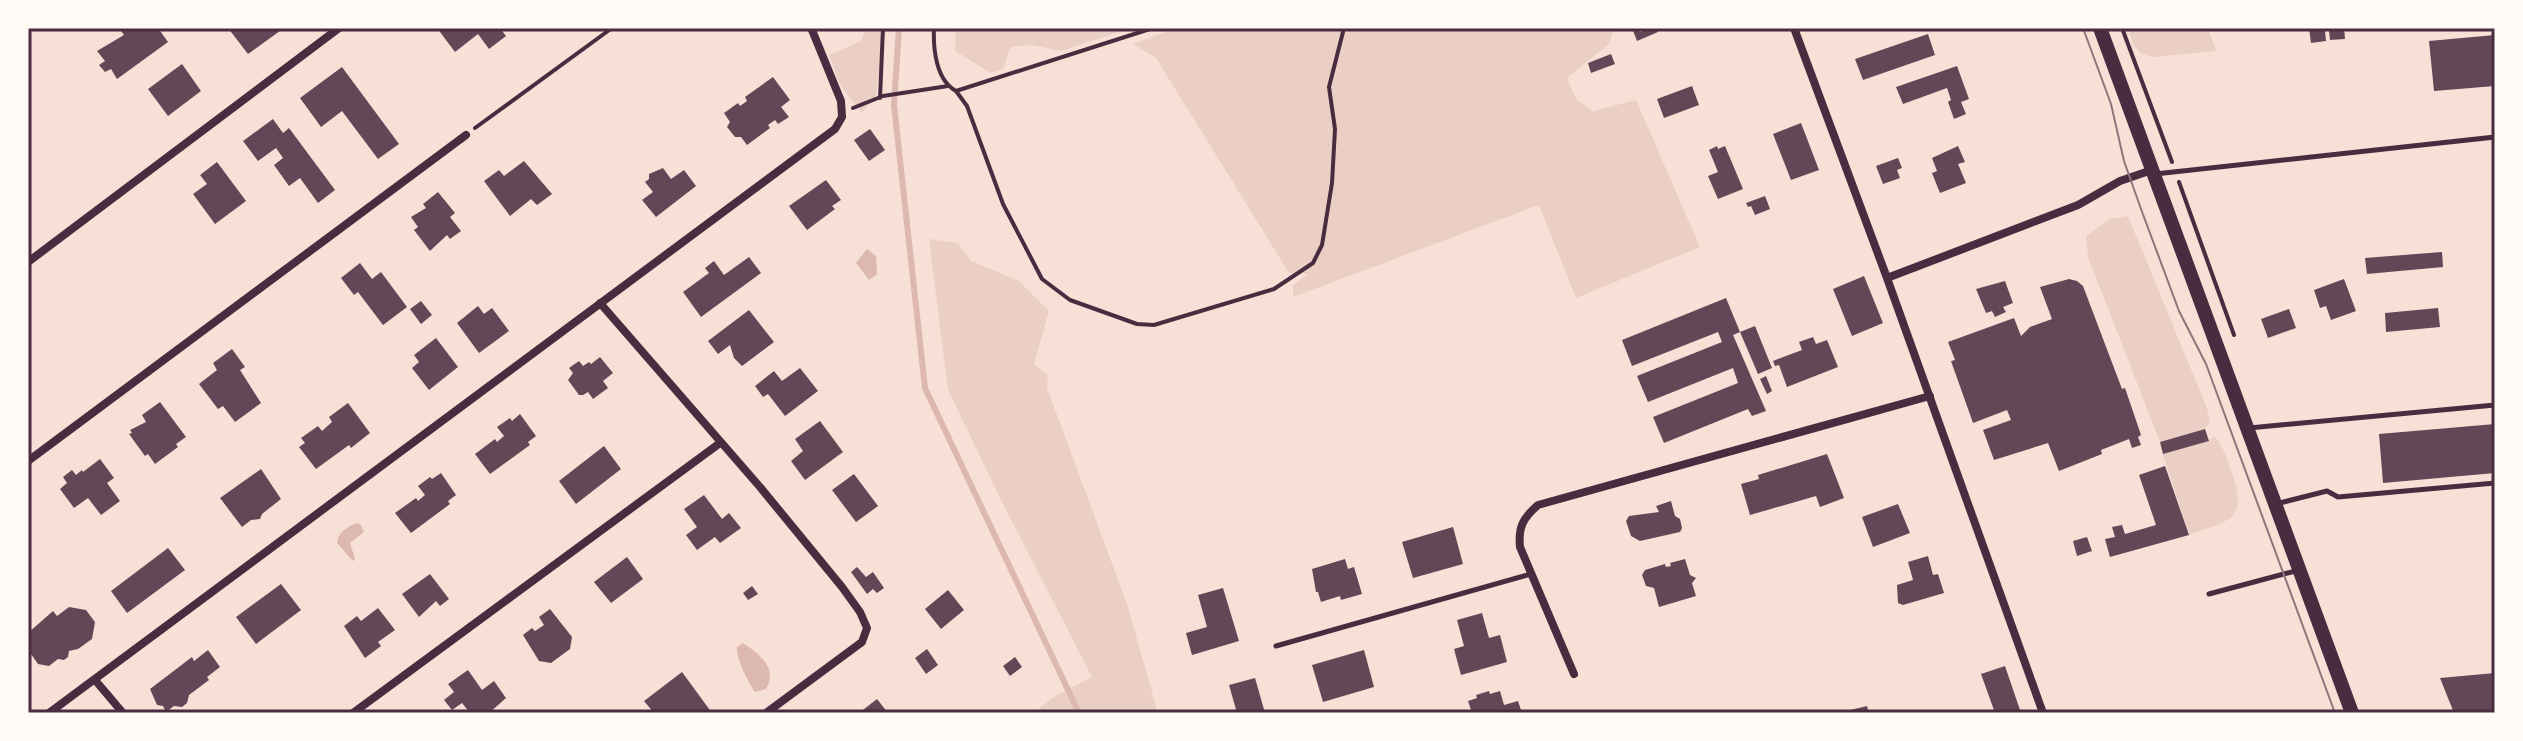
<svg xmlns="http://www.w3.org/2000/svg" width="2523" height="741" font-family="Roboto,sans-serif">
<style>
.green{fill:#ebcfc5}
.water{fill:#dcb8b0}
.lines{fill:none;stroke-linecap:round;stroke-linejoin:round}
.stream{stroke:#dcb8b0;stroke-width:6}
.building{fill:#644757}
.path{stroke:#4a2c40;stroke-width:4}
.service{stroke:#4a2c40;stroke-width:5}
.minor{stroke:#4a2c40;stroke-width:8}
.secondary{stroke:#4a2c40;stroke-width:14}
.tram{stroke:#8f747c;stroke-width:2}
.neatline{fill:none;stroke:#4a2c40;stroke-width:3}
</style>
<rect width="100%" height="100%" fill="#f7e1d7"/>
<path class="green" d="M866,28H885L876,95L862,113L840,85L829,55L861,41Z
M956,28H1131L1061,51L1031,45L1010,47L1004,68L991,73L955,51Z
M1176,28H1614L1609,44L1567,78L1576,99L1593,111L1636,100L1700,247L1576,298L1539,205L1293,297V285L1308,274L1289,273L1156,58L1133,44Z
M2128,28H2208L2216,51L2154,57L2141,54L2133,44Z
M2128,216L2207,408L2210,422L2205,429L2160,442L2088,257L2086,236L2109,219Z
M929,239L958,243L971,261L1019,281L1049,311L1034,364L1048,375L1047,388L1127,604L1158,713H1033L1054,697L1092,677L1003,504L948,390Z
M2214,436C2224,446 2226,458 2231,470C2248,520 2233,519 2189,535L2163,454L2209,441Z"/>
<path class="water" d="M867,249L876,256L877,274L869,280L856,263Z
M357,523L361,525L364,532L350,543L355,559L353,561L337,543C338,532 347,527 357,523Z
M743,643C760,654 778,669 766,689L755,692C748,681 736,659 737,647Z"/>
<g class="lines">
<path class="stream" d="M899,28L894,105L925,388L1079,713"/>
</g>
<path class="building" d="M119,28H158L168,42L117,79L111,69L105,72L99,65L105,61L97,51L124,35Z
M228,28H284L248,54Z
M437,28H500L506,36L489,49L478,34L455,52Z
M1632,28H1638L1640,32L1648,28H1656L1658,32L1637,41Z
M2309,28H2344L2345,39L2330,40L2329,31H2325L2326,41L2311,43Z
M1928,34L1935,55L1863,80L1855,59Z
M2495,35V86L2434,91L2429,41Z
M1611,54L1615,64L1591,73L1588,63Z
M182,64L201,91L168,116L148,89Z
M1957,66L1969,99L1961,102L1966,114L1954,119L1948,102L1951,100L1947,88L1903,104L1896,87Z
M342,67L399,144L378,159L342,111L321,127L300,98Z
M773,77L790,100L781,107L789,117L778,124L775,120L768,125L770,128L747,145L741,137H735L727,127L730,122L724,113L738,103L740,106L747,101L745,97Z
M1692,86L1699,105L1664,118L1657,99Z
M273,119L283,133L289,128L335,190L318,203L300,178L289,186L274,165L283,158L276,148L258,161L243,141Z
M1801,123L1819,170L1791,180L1773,134Z
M870,129L885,150L869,161L854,140Z
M1717,146L1718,149L1725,146L1743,189L1718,199L1708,176L1718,172L1709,150Z
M1958,146L1965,162L1958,164L1966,183L1940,193L1932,173L1937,171L1932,158Z
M1898,158L1902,168L1897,170L1900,178L1883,184L1876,166Z
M524,161L552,194L537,205L531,199L510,216L484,181L499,170L504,176Z
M217,162L246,201L215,224L193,194L207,184L200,175Z
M663,168L671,179L684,170L696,186L656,217L642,200L653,192L645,182L649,179V174Z
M826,180L841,200L832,206L835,209L807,230L789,206Z
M438,192L455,213L450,217L461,231L450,239L447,235L430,251L414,230L418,227L411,217L426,208L423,204Z
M1765,196L1770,209L1755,215L1751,206L1748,207L1746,203Z
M2442,252L2443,267L2367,274L2365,258Z
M749,257L761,273L701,317L683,292L709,273L705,268L714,261L724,275Z
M360,263L372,279L381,272L407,307L383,325L358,292L354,295L341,278Z
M1864,276L1883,323L1852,336L1833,289Z
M2069,279L2077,281L2083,286L2122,389L2125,388L2141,435L2138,437L2141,445L2132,448L2129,439L2101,450L2102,454L2059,471L2048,443L1994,460L1983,430L2011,420L2007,410L1973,423L1951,361L1955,360L1948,342L2014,318L2021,336L2030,327L2052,319L2040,287Z
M2344,279L2356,311L2331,320L2326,306L2320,308L2314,290Z
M2005,281L2013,303L2003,307L2006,312L1995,317L1992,311L1986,313L1976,289Z
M1726,298L1740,332L1733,335L1766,411L1752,416L1748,409L1664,443L1653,417L1738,383L1733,368L1648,402L1637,376L1722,342L1718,332L1632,366L1622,340Z
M421,301L432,315L421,324L410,309Z
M478,306L484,314L492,308L509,331L479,353L457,323Z
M2438,308L2440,327L2386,332L2385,313Z
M2289,309L2296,328L2268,338L2261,319Z
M749,310L774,342L742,366L734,358L730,345L718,354L708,341Z
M1755,326L1772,368L1758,374L1740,332Z
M1813,337L1816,344L1827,340L1838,367L1787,387L1779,365L1775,366L1773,361L1802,350L1799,342Z
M436,338L458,367L429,390L412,368L419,362L414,355Z
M232,349L245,367L240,370L261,403L235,422L223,406L218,409L199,384L217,370L213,363Z
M600,357L613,373L603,381L608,388L593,399L588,392L583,395H579L568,380L573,373L569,368L579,361L583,366L589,362L591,364Z
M800,368L818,391L785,416L768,394L763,397L755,386L774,371L782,381Z
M1766,376L1772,391L1767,394L1760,379Z
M160,402L186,437L176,444L178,447L155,464L148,454L145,456L129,434L132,433L130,430L146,422L142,415Z
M348,403L370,433L351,448L349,445L316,469L299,447L305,443L301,438L318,426L322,431L332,422L329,417Z
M520,414L536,436L528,442L530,445L490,474L475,454L495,439L497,442L504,436L497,427L510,418L512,421Z
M820,421L843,452L805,480L791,461L803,451L795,439Z
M2495,424V473L2383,483L2379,434Z
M2205,429L2209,441L2163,454L2160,442Z
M604,446L621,469L576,504L559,481Z
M1827,454L1844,498L1820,507L1816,496L1750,515L1741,484L1759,479L1758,475Z
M100,459L114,478L107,483L120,501L101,515L88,498L74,508L60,489L67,483L63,477L72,470L76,475L82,470L83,472Z
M2165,466L2189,535L2110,557L2105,539L2115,537L2112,527L2122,525L2125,534L2156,525L2139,475Z
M261,469L281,499L262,514L260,519L251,520L242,527L220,498Z
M441,473L456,495L448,501L450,504L411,533L395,513L416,498L418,501L425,495L418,486L430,477L432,479Z
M854,474L878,506L856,522L832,490Z
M704,495L722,519L729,513L741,528L720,543L715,537L697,550L686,535L697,527L684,509Z
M1671,501L1675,516L1680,519L1682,528L1680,532L1640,541L1631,536L1626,521L1629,516L1659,512L1656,506Z
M1898,504L1910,533L1873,547L1862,517Z
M1453,527L1463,564L1413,578L1402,542Z
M2087,537L2092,551L2077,556L2073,541Z
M168,548L185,570L127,613L111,591Z
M1928,556L1933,575L1938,574L1944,593L1903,605L1898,603L1897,585L1913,580L1908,562Z
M627,557L643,579L611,603L594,582Z
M1345,559L1348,569L1354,567L1362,594L1341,600L1340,596L1321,602L1318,592H1316L1312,569Z
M1685,559L1690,575L1696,578L1692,583L1696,596L1659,607L1654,588L1646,586L1642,575L1645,570L1665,564L1666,567L1671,566L1670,563Z
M857,567L866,577L873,572L884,588L877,593L873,589L867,594L851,572Z
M430,574L449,599L440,606L436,601L419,617L402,594Z
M281,584L301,610L256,644L236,617Z
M752,586L758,594L748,600L743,593Z
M1223,588L1239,641L1192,655L1186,633L1207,627L1198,595Z
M948,590L964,610L941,629L925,609Z
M69,607L86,610L95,622L92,639L78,649L69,651L68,657L64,660L58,659L49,666L38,664L31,654L28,633L53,611L57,616Z
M378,608L395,630L378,642L381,646L365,658L344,626L357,616L361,621Z
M550,609L572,637L570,649L551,663L539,661L523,635L532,628L535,631L544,625L539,617Z
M1482,613L1489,638L1500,635L1507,662L1461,675L1454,649L1464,646L1457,620Z
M927,649L938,665L926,674L915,658Z
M208,650L220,667L207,677L209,680L189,695L187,703L182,707L174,706L166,712L163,706L157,705L150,689L192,657L194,661Z
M1364,650L1374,687L1323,702L1312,665Z
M1015,657L1022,667L1010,676L1003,666Z
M2005,666L2020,710L1995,713L1981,674Z
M468,670L482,690L494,681L506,698L489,713H470L462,703L452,710L444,700L454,692L448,684Z
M682,672L712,713H654L644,701Z
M2495,673V713H2454L2440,678Z
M1255,678L1265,713H1237L1229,685Z
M1489,691L1490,694L1500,691L1504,705L1518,701L1522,713H1472L1468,701L1477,698L1476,695Z
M877,699L888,713H859Z
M1867,706L1869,713H1842V712Z"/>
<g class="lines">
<path class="path" d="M934,28C933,49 936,80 956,91L1153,28
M2122,28L2172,162
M956,91L967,106L1003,204L1042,279L1070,300L1137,324L1154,325L1274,289L1313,263L1322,245L1332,183L1335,129L1329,87L1344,28
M880,98L883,28
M853,108L883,96L948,86
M475,128L612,28
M2179,182L2234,335"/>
<path class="service" d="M2155,174L2495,137
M2249,428L2495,405
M2276,504L2327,491L2338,497L2495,483
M2209,594L2299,570
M1276,646L1531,574"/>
<path class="minor" d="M1794,28L1887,278L2043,713
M28,262L339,28
M1887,278L2078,205L2120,181L2152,170
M600,303L760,487L842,587L860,612L867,628L862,642L766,713
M28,461L466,135
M1574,674L1520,547C1518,527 1523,518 1538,505L1930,396
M95,680L123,713
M49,713L835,129L842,117L841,101L812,30
M353,713L720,443"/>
<path class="secondary" d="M2100,28L2352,713"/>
<path class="tram" d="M2083,28L2111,104L2124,161L2141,209L2179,311L2206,364L2335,713"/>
</g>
<rect width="2523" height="741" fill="none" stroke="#fffaf5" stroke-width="60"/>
<rect x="30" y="30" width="2463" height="681" class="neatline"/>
</svg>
